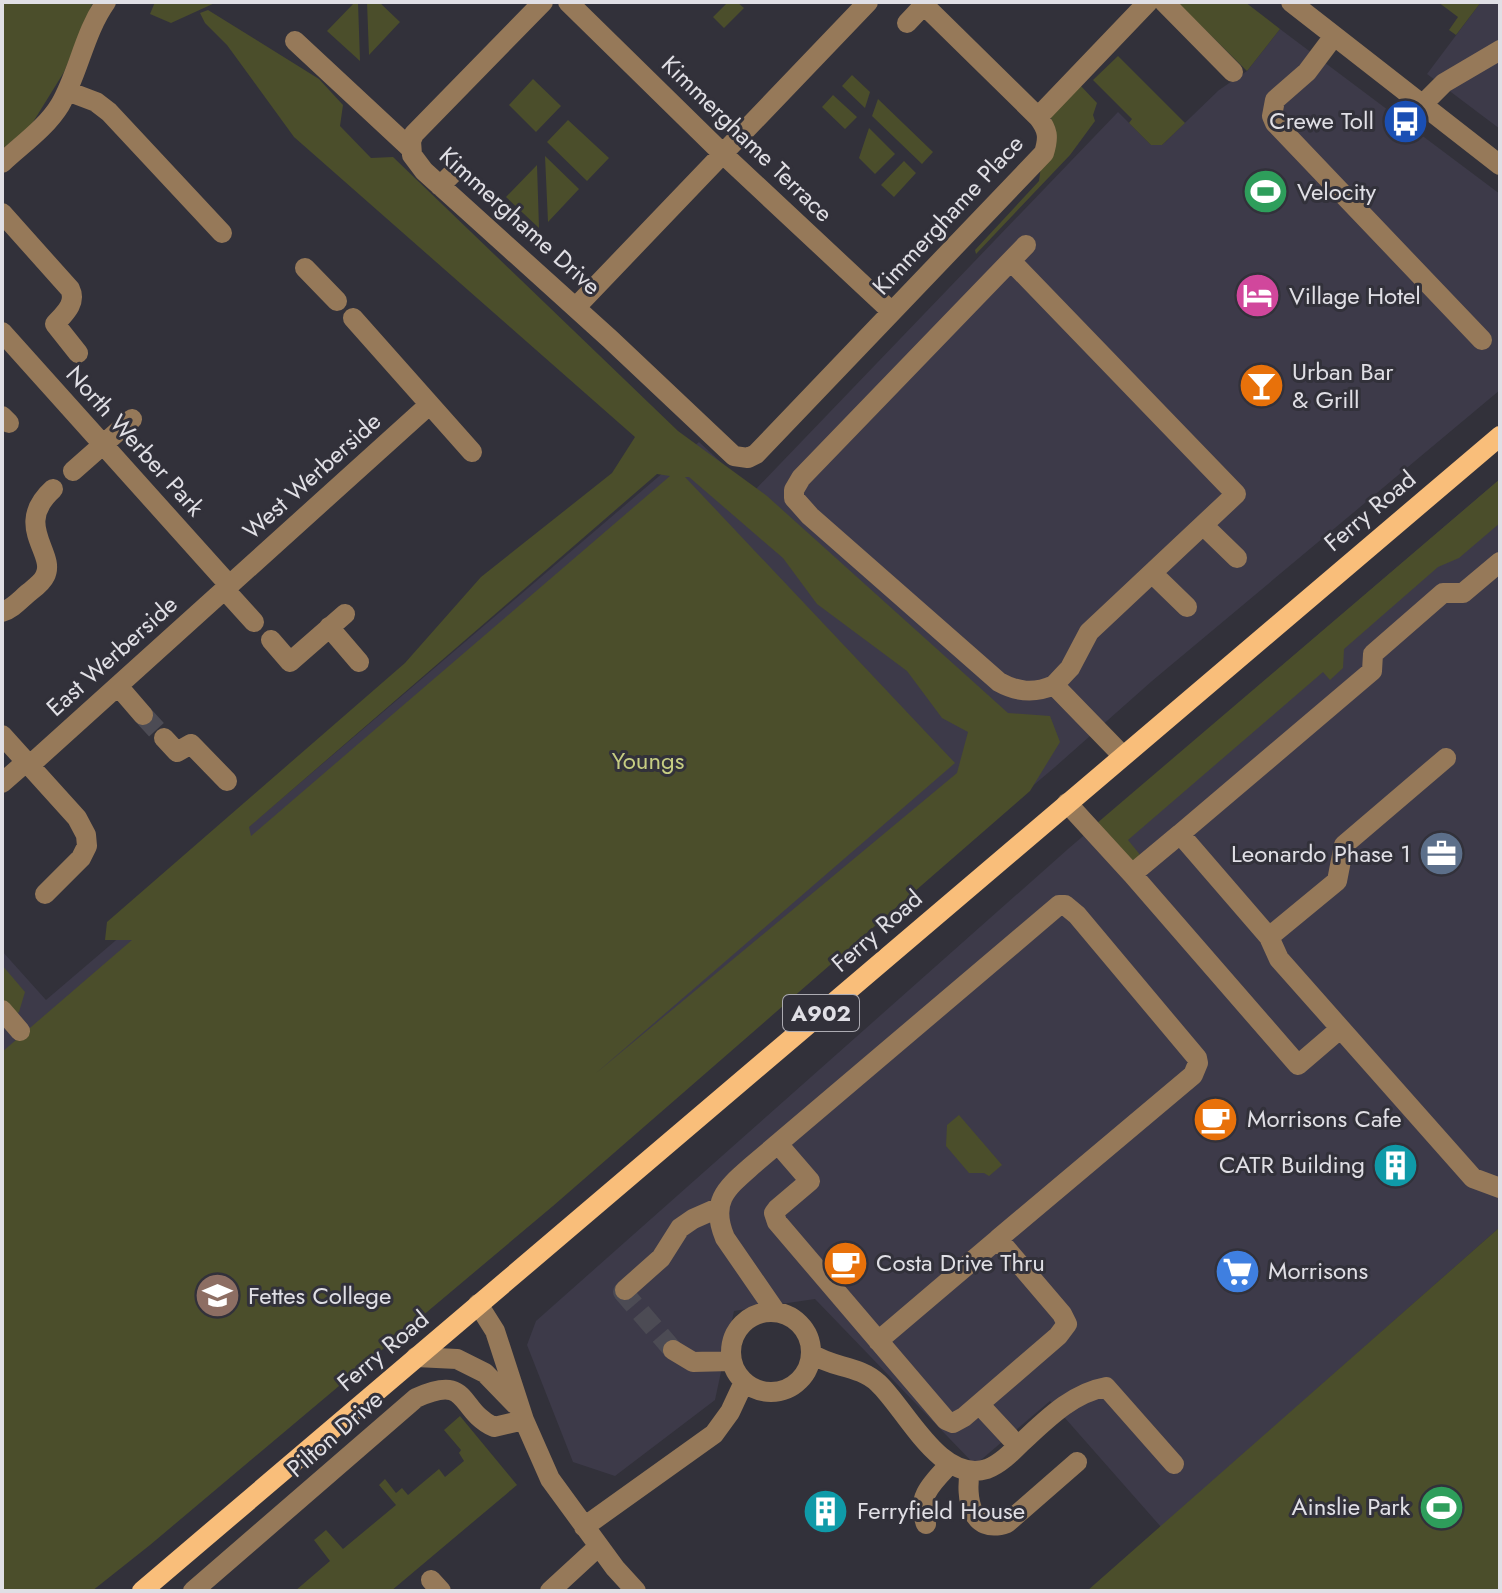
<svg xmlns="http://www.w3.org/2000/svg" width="1502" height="1593" font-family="Jost,sans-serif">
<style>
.built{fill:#3d3a49}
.green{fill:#4b4e2b;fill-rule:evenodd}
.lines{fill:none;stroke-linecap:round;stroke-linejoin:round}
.minor-tunnel{stroke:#4c4b54;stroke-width:20;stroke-dasharray:20 10;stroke-linecap:butt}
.minor{stroke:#967959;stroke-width:20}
.major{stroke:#f9be7a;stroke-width:20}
.labels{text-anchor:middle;stroke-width:6;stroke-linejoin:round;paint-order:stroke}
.shield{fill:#32313a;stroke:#acabb2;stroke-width:2}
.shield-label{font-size:22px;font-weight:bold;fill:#e0dfe5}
.poi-label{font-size:24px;fill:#e0dfe5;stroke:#32313a;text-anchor:start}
.street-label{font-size:24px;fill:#e0dfe5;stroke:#32313a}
.park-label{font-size:24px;fill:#c6cd82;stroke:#32313a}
</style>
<rect width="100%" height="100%" fill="#32313a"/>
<path class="built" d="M1481,2H1500V129L1427,74Z
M1280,29L1500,194V390L1152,681L1055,767L84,1591H2V951L46,1000L699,442L769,507L754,491L1118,112L1151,145H1162L1219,90L1247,71Z
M1500,479V1227L1161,1527L1050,1401L975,1465L815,1299L734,1311L715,1400L615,1476L573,1462L527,1345L536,1321L1068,849Z"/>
<path class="green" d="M2,2H93L64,72L30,127L2,149Z
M155,2H217L171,23L150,14Z
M355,2H358L360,61L327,31Z
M367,2H379L400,22L369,55Z
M728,2H737L744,8L724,28L713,17Z
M1177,2H1245L1280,29L1247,71Z
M1438,2H1481L1456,35L1449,30L1458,17Z
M208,10L319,79L343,105L340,126L371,158L393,157L678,431L767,496L1008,713L1050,716L1060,742L1030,791L553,1206L150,1545L92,1591H2V1052L132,940H105L107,922L405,663L481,577L612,473L635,437L294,137L227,45L205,23L200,13ZM657,474L670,476L251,836L249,827ZM685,477H689L783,558L817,604L907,671L942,718L968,732L957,773L595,1074L955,763Z
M1118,56L1185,123L1162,145H1151L1129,123L1132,119L1093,80Z
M852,75L870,92L865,108L842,86Z
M533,79L561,106L536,132L509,105Z
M1079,84L1097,103L1093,115L1095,121L1070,155L976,254L975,250L1039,181L1041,166L1056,133L1050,115Z
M833,95L857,117L845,129L822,107Z
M878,99L933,152L922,164L872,116Z
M568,120L609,158L587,181L547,142Z
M869,128L895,154L875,174L859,158Z
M545,156L579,189L548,222Z
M904,161L916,173L894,197L881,185Z
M537,165L539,228L506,197Z
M1500,479V523L1459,558L1438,567L1344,649L1343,668L1330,680L1323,672L1128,840L1141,856L1132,861L1096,824Z
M2,965L25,992L19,1012L2,1026Z
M959,1115L1002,1165L989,1176L984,1173H969L946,1146L947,1125Z
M1500,1227V1591H1087Z
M460,1416L517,1485L391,1591H295L330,1561L314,1540L326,1530L343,1549L396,1505L379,1485L385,1479L396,1493L402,1488L408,1495L439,1469L445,1477L464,1461L459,1453L461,1450L444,1430Z"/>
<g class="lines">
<path class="minor-tunnel" d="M143,715L164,738
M625,1290L623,1292L673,1350"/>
<path class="minor" d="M543,2L414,134L411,141L412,155L424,171L610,339L734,456L748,458L756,454L1044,153C1049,137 1048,130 1038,117L921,2
M568,2L723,154L892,312
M1164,2L1233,72
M1291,2L1500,165
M907,23L924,5
M1334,36L1307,72L1275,100L1272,116L1275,123L1482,340
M295,41L410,148
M67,91L96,102L109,112L222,233
M1422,105L1444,83L1500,50
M1038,117L1148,2
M2,163C21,145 46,128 60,105C79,72 84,33 106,2
M440,186L455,171
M2,213L70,289C77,303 64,314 55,324L78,353
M1026,245L801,478L794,490V498L810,516L999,682C1017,692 1034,694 1054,685L1122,755
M1011,261L1236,494L1089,632L1070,668L1054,685
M305,268L337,301
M576,307L868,2
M353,318L472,452
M2,332L230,586
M2,416L9,423
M73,471L132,419
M1203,525L1237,558
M1500,562L1463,593H1443L1373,654L1372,671L1180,834L1269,937L1279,959L1473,1178L1500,1188
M1152,573L1187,607
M225,590L254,622
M2,612C12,609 19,601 27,594C33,589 42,583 45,576C57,553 12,526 53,489
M329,627L359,662
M271,640L290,662L345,614
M118,686L143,715
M2,735L77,818L86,835L87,846L81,858L45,894
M164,738L177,752L191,744L227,781
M29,766L429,405
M2,783L26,762
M1067,803L1132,874
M1180,834L1132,874L1298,1065L1340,1029
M1269,937L1337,881L1344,845L1446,758
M2,1010L20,1031
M625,1290L661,1258L680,1228L693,1219L718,1208
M478,1304L495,1331L524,1420L550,1479L615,1568L636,1591
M731 1352a40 40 0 1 1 80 0a40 40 0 1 1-80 0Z
M776,1312L725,1238C709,1200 728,1187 754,1164L1059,905H1065L1077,915L1197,1058L1198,1063L1193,1075L998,1239L1062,1314L1067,1324L1058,1336L964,1417L953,1423L946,1420L777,1222L774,1213L777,1209L810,1181L778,1144
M878,1341L998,1239
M673,1350L693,1362L731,1361
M812,1354C832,1368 859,1365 878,1383C906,1409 940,1484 987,1469C1000,1464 1011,1453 1021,1443C1046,1420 1072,1393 1106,1387L1174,1464
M416,1357L457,1359L485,1373L515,1404
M979,1404L1018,1446
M970,1471C965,1497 971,1536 1007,1523L1077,1462
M926,1524C915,1498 932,1483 950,1464
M584,1527L714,1434L730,1412L744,1382
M431,1580L441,1591
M193,1591L416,1398C471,1373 457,1410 494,1427L524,1420
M550,1591L599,1546"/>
<path class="major" d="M142,1591L1500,436"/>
</g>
<defs>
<symbol id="bus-disc" viewBox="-11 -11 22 22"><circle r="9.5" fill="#1a4fb4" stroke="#32313a"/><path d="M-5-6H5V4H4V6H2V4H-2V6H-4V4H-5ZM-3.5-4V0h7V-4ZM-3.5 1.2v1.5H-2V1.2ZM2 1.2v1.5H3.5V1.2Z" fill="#fff"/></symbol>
<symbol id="stadium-disc" viewBox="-11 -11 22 22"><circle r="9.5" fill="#2e9e5b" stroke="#32313a"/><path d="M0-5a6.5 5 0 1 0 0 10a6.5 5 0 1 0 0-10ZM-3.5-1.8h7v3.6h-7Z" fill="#fff"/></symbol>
<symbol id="hotel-disc" viewBox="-11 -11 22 22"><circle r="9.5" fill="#d1479c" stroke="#32313a"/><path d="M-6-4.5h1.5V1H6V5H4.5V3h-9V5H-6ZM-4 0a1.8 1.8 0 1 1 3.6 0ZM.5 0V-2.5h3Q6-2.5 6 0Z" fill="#fff"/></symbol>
<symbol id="bar-disc" viewBox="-11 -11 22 22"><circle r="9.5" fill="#e8710a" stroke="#32313a"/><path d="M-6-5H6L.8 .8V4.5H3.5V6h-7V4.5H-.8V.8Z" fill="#fff"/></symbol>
<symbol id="office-disc" viewBox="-11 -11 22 22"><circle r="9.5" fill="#5c6f8a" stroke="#32313a"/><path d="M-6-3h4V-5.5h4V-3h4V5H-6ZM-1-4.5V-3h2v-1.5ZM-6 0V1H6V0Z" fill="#fff"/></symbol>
<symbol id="cafe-disc" viewBox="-11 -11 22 22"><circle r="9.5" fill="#e8710a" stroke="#32313a"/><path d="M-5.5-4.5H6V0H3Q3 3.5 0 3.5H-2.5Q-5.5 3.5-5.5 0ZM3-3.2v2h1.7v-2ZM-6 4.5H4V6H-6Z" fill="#fff"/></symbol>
<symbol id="building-disc" viewBox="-11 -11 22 22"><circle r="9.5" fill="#0f9aa8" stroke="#32313a"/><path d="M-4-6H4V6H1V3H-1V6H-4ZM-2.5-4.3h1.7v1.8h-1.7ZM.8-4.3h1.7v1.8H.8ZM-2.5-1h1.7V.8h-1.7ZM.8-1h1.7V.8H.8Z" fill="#fff"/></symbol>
<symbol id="supermarket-disc" viewBox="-11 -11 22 22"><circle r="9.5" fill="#3f7fe0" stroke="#32313a"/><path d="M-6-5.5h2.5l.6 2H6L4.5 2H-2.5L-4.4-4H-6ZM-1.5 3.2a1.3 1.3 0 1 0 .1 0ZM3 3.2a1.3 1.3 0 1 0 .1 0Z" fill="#fff"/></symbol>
<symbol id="school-disc" viewBox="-11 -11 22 22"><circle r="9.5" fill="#8d6e63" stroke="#32313a"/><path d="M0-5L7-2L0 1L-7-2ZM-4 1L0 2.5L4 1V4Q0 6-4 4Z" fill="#fff"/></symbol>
</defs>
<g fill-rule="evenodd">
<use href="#bus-disc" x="1380" y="96" width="51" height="51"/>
<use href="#stadium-disc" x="1240" y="166" width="51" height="51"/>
<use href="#hotel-disc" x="1232" y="270" width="51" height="51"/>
<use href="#bar-disc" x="1236" y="360" width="51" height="51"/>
<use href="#office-disc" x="1416" y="828" width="51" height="51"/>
<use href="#cafe-disc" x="1190" y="1094" width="51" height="51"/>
<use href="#building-disc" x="1370" y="1140" width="51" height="51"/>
<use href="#cafe-disc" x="820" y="1238" width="51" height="51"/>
<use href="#supermarket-disc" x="1212" y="1246" width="51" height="51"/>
<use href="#school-disc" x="192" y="1270" width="51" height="51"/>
<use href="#stadium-disc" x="1416" y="1482" width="51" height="51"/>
<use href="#building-disc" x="800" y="1486" width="51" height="51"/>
</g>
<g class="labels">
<rect class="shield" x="783" y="995" width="76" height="36" rx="6"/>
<g class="shield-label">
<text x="821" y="1021">A902</text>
</g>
<g class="poi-label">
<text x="1374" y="129" text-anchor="end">Crewe Toll</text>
<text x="1297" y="200">Velocity</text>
<text x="1289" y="304">Village Hotel</text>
<text x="1292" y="380">Urban Bar<tspan x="1292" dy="28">&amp; Grill</tspan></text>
<text x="1411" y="862" text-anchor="end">Leonardo Phase 1</text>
<text x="1247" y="1127">Morrisons Cafe</text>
<text x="1365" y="1173" text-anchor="end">CATR Building</text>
<text x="876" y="1271">Costa Drive Thru</text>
<text x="1268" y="1279">Morrisons</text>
<text x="248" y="1304">Fettes College</text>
<text x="1410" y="1515" text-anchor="end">Ainslie Park</text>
<text x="857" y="1519">Ferryfield House</text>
</g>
<g class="street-label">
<text transform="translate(747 139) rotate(44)" y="8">Kimmerghame Terrace</text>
<text transform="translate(948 215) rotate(-47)" y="8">Kimmerghame Place</text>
<text transform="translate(520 221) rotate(42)" y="8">Kimmerghame Drive</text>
<text transform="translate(135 441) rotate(48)" y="8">North Werber Park</text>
<text transform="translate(312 476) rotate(-42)" y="8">West Werberside</text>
<text transform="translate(1370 511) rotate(-40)" y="8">Ferry Road</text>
<text transform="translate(112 656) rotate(-42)" y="8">East Werberside</text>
<text transform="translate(877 931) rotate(-41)" y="8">Ferry Road</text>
<text transform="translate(383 1351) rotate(-40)" y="8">Ferry Road</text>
<text transform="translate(335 1434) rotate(-41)" y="8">Pilton Drive</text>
</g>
<g class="park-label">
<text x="648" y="769">Youngs</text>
</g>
</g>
<rect width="1502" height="1593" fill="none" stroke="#e0dfe5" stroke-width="8"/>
</svg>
